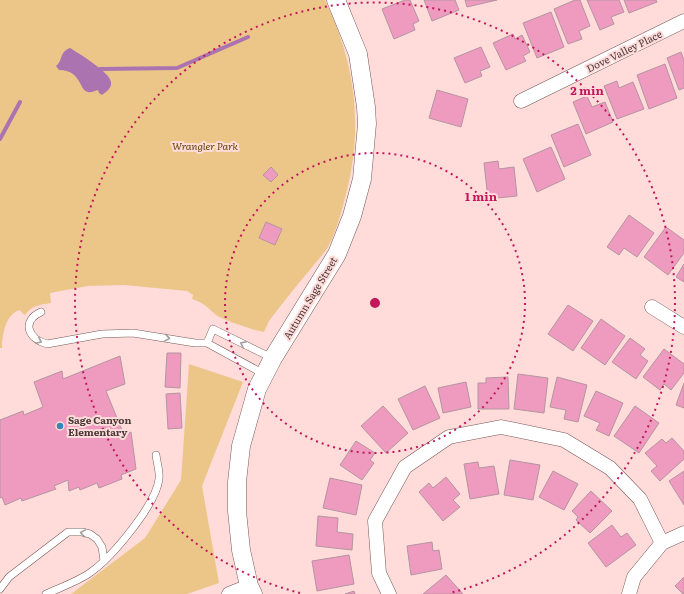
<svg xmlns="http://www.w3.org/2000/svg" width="684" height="594" font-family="Literata,serif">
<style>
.green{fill:#ecc689}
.water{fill:#ab73b0}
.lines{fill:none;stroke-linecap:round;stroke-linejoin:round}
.stream{stroke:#ab73b0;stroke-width:4}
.building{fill:#ef9bbf;stroke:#b395a1}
.service-casing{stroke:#755856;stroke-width:8}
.minor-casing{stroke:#755856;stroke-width:15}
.tertiary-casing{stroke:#755856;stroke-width:19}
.service{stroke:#fff;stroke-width:7}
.minor{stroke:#fff;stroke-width:14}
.tertiary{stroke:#fff;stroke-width:18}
.oneway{stroke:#a39c9c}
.ring{fill:none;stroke:#c2185b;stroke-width:2;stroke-dasharray:2 4}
.poi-dot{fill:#3287b6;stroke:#ffdcda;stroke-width:1.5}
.labels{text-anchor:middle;stroke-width:4;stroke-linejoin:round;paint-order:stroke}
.street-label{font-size:10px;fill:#473938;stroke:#ffdcda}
.park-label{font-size:10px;font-style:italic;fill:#624403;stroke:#ffdcda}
.poi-label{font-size:10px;font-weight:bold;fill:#473938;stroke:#ffdcda;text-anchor:start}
.centre{fill:#c2185b;stroke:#ffdcda;stroke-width:2}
.ring-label{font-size:12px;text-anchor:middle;font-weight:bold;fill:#c2185b;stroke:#ffdcda;stroke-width:4;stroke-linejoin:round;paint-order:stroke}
</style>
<rect width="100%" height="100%" fill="#ffdcda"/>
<path class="green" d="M0,0H325C356,64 364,129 345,198C341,214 336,232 328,247C323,255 315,263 309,271C295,287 282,304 269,321L264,332C256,331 223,320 216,315C207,307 204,303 192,299L193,295L187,291L124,285L88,286L50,293L51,303C40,305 32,305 25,315L23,314L20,310C6,313 2,335 2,348H0Z
M189,364L243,382L202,486L219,583L187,594H71L145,538L181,480Z"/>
<path class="water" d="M70,48C78,53 110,72 111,82C112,88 106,92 102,95L99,93L98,90C94,91 91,93 88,92C79,91 82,70 59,70L56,66C63,61 59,52 70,48Z"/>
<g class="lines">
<path class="stream" d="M100,69L177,68L248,37
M0,139L20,102"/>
</g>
<path class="building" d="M405,0H410L419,21L413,24L415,30L394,39L382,9Z
M424,0H455L459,10L432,21Z
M465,0H497L467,7Z
M575,0H580L590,26L579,31L582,39L568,44L554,9Z
M587,0H619L624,12L611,17L614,24L600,30Z
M624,0H656L657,2L629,13Z
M551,12L564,47L537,58L523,23Z
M513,34L515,39L522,35L530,52L523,56L526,61L506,70L493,43Z
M481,47L490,67L480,71L482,76L465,83L454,58Z
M681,52L684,60V88L679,90L667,58Z
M665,64L677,98L649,109L637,75Z
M617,81L619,88L633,82L644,109L617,119L604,86Z
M437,90L468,99L461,127L429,118Z
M587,96L592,107L605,102L613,122L586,134L573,102Z
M578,124L591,155L564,167L551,135Z
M551,147L565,179L537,192L523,159Z
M498,161L499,169L514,167L517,196L488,199L484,163Z
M271,167L278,175L271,182L263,175Z
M629,215L654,233L637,257L624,248L619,255L607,247Z
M266,222L282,229L275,245L259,238Z
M666,227L684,240V253L668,275L644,257Z
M684,264V282L676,277Z
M568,305L593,321L573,351L548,334Z
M601,319L625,336L605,365L581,348Z
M630,338L645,349L640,355L648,361L636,379L612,362Z
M664,349L684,364V373L671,390L664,384L660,390L643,377Z
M167,353H181L180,388L165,387Z
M120,356L125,384L106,391L124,435L131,432L136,469L121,475L122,479L99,488L97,483L80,490L79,487L69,491L68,480L54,486L56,489L22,501L21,498L5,505L2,497L0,498V420L23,411L24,415L43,407L34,382L62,371L63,379Z
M518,374L548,378L544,413L514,409Z
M508,377L509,409H478V383H486V378Z
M557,377L587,385L578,422L564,419L566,410L550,407Z
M466,382L471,407L443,413L438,388Z
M684,383V408L676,405Z
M425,386L440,418L413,430L398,399Z
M596,391L623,403L609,436L596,430L600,423L584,416Z
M180,393L182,428L168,429L166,394Z
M383,406L408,433L386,453L361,426Z
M635,406L659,423L639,453L614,436Z
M672,438L684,451V459L660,481L651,471L657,466L645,453L662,439L666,443Z
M356,441L375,453L370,460L374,463L362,480L340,465Z
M510,460L540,465L533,500L504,495Z
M478,462L479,468L494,466L499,494L470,499L464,464Z
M553,471L578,484L564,510L539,497Z
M684,471V505L669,481Z
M446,477L460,494L453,500L460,507L443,521L419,492L429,483L433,488Z
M330,478L362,485L356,515L323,508Z
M591,491L612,511L590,533L576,520L578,517L572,511Z
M318,516L338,518L337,532L353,534L352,550L316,546Z
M612,525L621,537L627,533L636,545L606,567L588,543Z
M432,542L433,551L439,550L442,569L411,575L407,546Z
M349,555L354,584L317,591L312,561Z
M446,575L463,594H423Z
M684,577V594H683L675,586Z
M354,591L355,594H345Z"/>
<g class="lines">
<defs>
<path id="service" d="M41,312C21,321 28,339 47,344L102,334L133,333L195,343H207L264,374
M207,343L213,329L272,358
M0,589L9,577L68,532H82L90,534L97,539L102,547L104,561
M46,594C59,588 79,581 91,572C112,557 156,505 159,479C160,472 157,463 156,455"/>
<path id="minor" d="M521,101L684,21
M652,307L684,327
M229,594L249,586
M389,594L379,573L375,521L405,467L449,437L501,427L564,440L610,468L640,499L662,543
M629,594L634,577L662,543L684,533"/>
<path id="tertiary" d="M253,594L249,586L241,550L237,511V482L241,446L257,389L273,358L337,254L352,216L362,179L367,124L366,107L358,54L336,0"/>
</defs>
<use href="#service" class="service-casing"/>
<use href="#minor" class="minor-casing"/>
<use href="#tertiary" class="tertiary-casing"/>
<use href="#service" class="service"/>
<use href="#minor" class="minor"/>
<use href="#tertiary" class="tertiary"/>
</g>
<defs><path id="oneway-chevron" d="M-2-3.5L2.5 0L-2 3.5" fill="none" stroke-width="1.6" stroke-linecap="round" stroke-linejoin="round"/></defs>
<g class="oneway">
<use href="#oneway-chevron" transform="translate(167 338) rotate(9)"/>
<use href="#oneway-chevron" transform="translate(39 341) rotate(25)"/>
<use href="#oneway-chevron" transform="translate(243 344) rotate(-153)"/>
<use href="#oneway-chevron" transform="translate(83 533) rotate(-170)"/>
</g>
<g class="ring">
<circle cx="375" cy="303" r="150"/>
<path d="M300 593A300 300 0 1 1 450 593"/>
</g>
<circle class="poi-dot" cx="60" cy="426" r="4"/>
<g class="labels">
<g class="street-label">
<text transform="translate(624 51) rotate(-26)" y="4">Dove Valley Place</text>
<text transform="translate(310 298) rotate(-59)" y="4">Autumn Sage Street</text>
</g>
<g class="park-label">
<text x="205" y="150">Wrangler Park</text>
</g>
<g class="poi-label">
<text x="68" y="424">Sage Canyon<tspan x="68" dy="12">Elementary</tspan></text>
</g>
</g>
<circle cx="375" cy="303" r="6" class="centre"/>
<g class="ring-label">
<text x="587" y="95">2 min</text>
<text x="481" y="201">1 min</text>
</g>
</svg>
